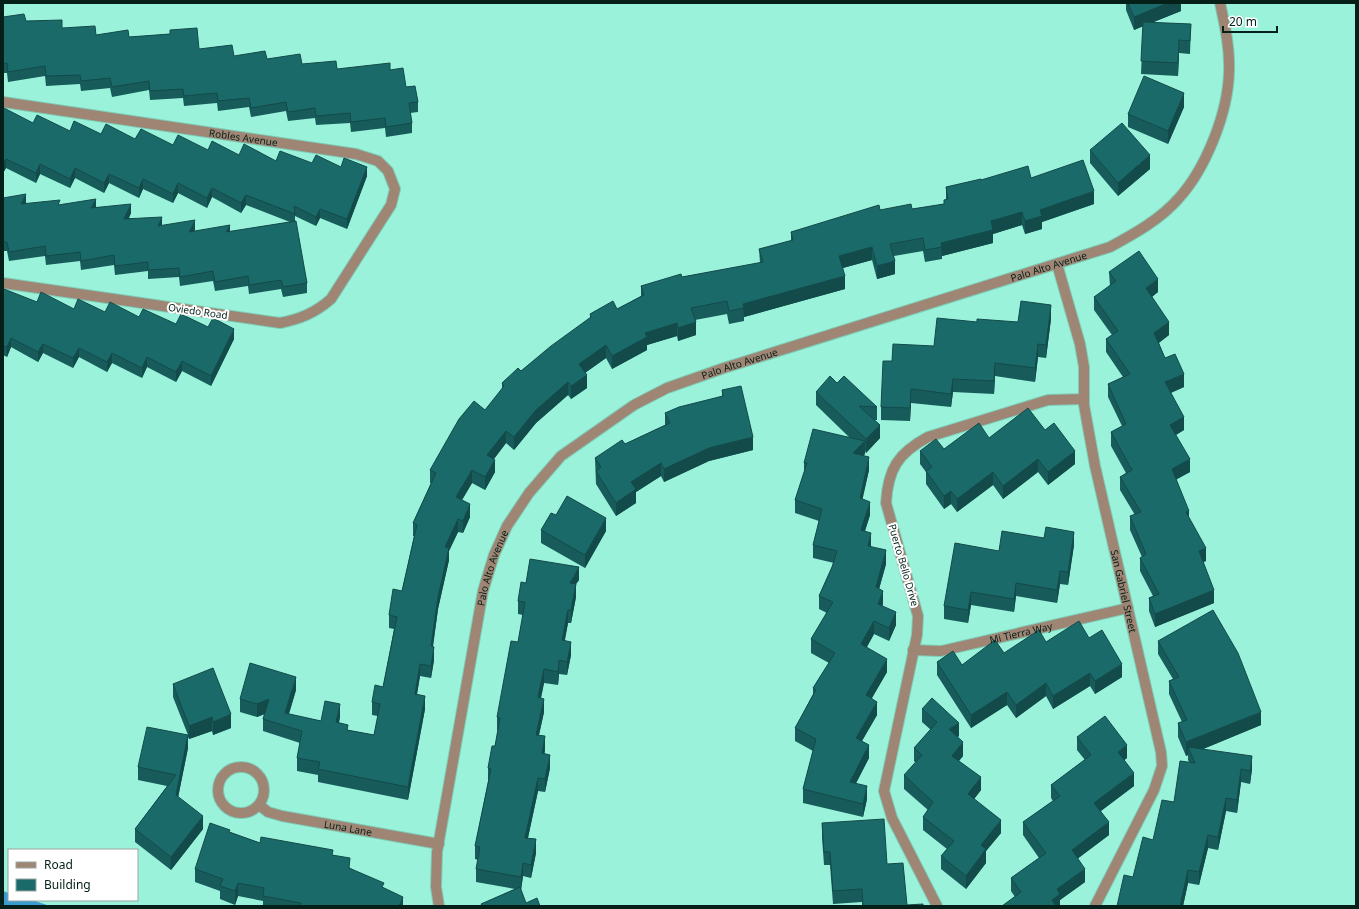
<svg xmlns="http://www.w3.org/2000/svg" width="1359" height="909" font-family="'Noto Sans',sans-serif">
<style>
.water{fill:#3a9dd0}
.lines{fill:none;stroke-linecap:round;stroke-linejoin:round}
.minor-casing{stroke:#7fccb7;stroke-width:12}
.minor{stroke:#9f8574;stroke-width:10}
.wall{fill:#175b5b}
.shaded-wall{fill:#134a4a}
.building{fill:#1b6a6a;stroke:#134a4a}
.labels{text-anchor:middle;stroke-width:4;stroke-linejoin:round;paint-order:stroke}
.street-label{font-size:10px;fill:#042019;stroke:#fff}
</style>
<rect width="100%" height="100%" fill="#9af2da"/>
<path class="water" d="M3,891L9,893V900H32L50,906H3Z"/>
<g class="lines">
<defs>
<g id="minor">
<path id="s1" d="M3,102L356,154L378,161L388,171L395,189L391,205L331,299C315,313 300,319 280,323L3,283"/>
<path id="s2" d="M1057,264L1080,344L1084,367V405L1095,466L1161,752L1162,766L1154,790L1095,906"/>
<path id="s3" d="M913,650L941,651L1128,608"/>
<circle cx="241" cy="790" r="23"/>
<path id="s4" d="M259,805L268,812L282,816L439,844"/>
<path id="s5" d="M439,906L436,887L437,852L483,591L494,555L507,526L529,493L561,456L634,405L667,388L724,368L1110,247C1134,234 1161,219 1179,198C1206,168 1228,113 1229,72C1230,49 1225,26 1220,3"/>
<path d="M937,906L892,818L884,791L917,635L918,616L886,503C888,469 898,453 928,437L1048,400L1084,399"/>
</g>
</defs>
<use href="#minor" class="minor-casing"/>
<use href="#minor" class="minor"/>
</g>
<path class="wall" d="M1126,3H1181V11L1151,23L1191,24L1190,54L1179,53L1178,76L1141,74L1143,26L1134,30L1126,10Z
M3,17L96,35L129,37L170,34V30L199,49L234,56L267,59L337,69L390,70L406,87L418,102V112L410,113L412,123V133L386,137L385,128L351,132L350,123L316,125L315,118L288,121L286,111L251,117L249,107L218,111L217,103L184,106L183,98L150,100L149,90L112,97L110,88L81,91L80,84L46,86L45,76L8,82L7,73H3Z
M1184,107L1168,144L1128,127V114Z
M3,110L33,123L70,131L101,134L173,145L276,161L312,163L341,167L367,176L347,229L320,218L316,226L295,216V221L307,283V293L283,297L281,289L249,294L248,286L215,291L213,281L180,286L179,277L148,279V271L115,275L114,265L81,270L80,261L46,265L45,256L9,261L7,251H3V198L26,204L60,205L96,207L131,213L129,218L162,226L195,230L194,231L230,232L290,222L246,205L241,213L212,197L207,208L178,193L173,203L143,189L139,198L109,183L104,193L75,178L70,188L40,174L36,183L6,168L3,173Z
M1090,150L1150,169L1118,196L1090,163Z
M1031,178L1094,204L1042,222V229L1025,234L1022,225L993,234V243L942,256V259L925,262L923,251L894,256L895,274L877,279L872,260L843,268L845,289L744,317V321L729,324L727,314L695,320L696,335L678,341L677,336L647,345V350L612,369L606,358L585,373L587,388L571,399L568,395L536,423L514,450L506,443L494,459L495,472L485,490L472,483L462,500L470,517L463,533L458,532L449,551V560L438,609L433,647L434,660L431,678L420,676L417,694L425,709L408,800L318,782V775L297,771V758L300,743L263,731V719L265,714L257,717L240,712V699L296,690L289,714L321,721L340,717L339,723L348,730L374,735L378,716L372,715V702L383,687L394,629L389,628V615L402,591L414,536H413V523L431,483H430V470L485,410L502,390V383L521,371L590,318V314L617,309L641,296V286L682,277L760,263L759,249L791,241V232L880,210L912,209L944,204V200H946V187L981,180Z
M1109,272L1158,292L1152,297L1169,335L1159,343L1165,358L1184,387L1171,393L1184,430L1176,435L1190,472L1176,479L1189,518L1206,561L1203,562L1214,603L1155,627L1149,611V598L1153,596L1140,571V558L1142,557L1130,530V516L1135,515L1120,490V477L1126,473L1111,446V432L1122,426L1108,397V384L1123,377L1106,352V339L1112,335L1094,310V297L1110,286Z
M3,291L37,302L74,309L105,312L176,324L208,327L234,339L211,386L182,371L176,382L147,367L142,378L112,363L107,372L79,357L73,368L43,353L38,362L11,347L7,357L3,355Z
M1051,319L1046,358L1038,357L1035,382L995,376L994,394L953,392L951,407L911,403L910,421L881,420V407L892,361L934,346L977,322H1018Z
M837,383L877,407V420H874L880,438L866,453L865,451V454L863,455L869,470L862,499L870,515L865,531L871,547L886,564L879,589L883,604L882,606L896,625L889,641L874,634L867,647L887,672L872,698L877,715L862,741L869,758L856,783L867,799L863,817L803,803V789L813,751L795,741V728L813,694V688L829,663L811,653V639L827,613L819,609V596L832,567L834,563L813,558V545L819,521L795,513V500L804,472V463L850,438L816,405V392Z
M722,390L753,450L709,461L664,482L661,476L636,492V503L616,516L596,484L595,458L665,425V413L722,396Z
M1045,430L1075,464L1048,485L1038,472L1003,499L993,485L957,512L951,504L944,509L926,484V472L920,464V451L944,449L989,438Z
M556,515L606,531L585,568L541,543V530Z
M1074,545L1068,585L1060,584L1057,603L1016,596L1014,612L971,605L968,623L944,619V606L999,551Z
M579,580L576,584V597L571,623H568L565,640L571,655L567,675L559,674L558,685L544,683L541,698L544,712L539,735L545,750L544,754L550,768L545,792L538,791L528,838L536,853L531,878L523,876L521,890L526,903L540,906H481V904L515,889L476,882V869L478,860L475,859V846L488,782V768L495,746L498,730H497V717L518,642L523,615L518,614V601L526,583Z
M1089,638L1122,677L1095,694L1090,686L1053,709L1046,696L1016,718L1007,705L971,728L937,675V662L962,665L1004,653L1046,642Z
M1158,641L1261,725L1203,749L1252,769L1250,784L1241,782L1237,813L1226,811L1218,850L1208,848L1199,885L1188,883L1183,906H1117L1174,802L1189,762L1188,760V755L1186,756L1178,737V723L1182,722L1169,694V681L1173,679L1158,654Z
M173,684L231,728L213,735L212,731L189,739L188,737V748L178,797L203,829L171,870L135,842V829L167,786L138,780V767L188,735L173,697Z
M922,709L959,736L957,737L963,756L959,761L981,790L974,799L1001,833L986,851V863L966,889L941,869V856L947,849L923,830V817L928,810L904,789V775L916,763L914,761V748L931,730L922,722Z
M1077,737L1127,758L1124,760L1134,786L1101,811L1109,835L1078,858L1085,882L1060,900V906L1015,897L1011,891V878L1039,858L1023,835V822L1053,801L1051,798V785L1085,760L1077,750Z
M822,823L887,864L907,905L923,906H862V902L833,904L830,865H824L822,837Z
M230,832L260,843L333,855L350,868L384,888L403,906H263V901L238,896L235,905L220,899V891L195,882V869Z"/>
<path class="shaded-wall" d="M1168,3H1181V11L1134,30V17Z
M1179,40V53L1178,76V63Z
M1184,93V107L1168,144V131Z
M1150,155V169L1118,196V183Z
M6,159V168L3,173V164Z
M40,164V174L36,183V173Z
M367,167V176L347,229V219Z
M75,168V178L70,188V179Z
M109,174V183L104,193V183Z
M143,179V189L139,198V188Z
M178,183V193L173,203V194Z
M212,188V197L207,208V198Z
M1094,191V204L1042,222V229L1025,234V221L1040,210Z
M26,194V203L21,214V204Z
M246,195V205L241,213V203Z
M96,199V208H91Z
M131,204V213L124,228V219Z
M320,209V218L316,226V217Z
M1022,212V225L993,234V243L942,256L941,243L991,221Z
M162,217V226H158Z
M195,220V230L189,241V232Z
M230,225V234L226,232Z
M872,247V260L839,269V256Z
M895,261V274L877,279V266Z
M845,276V289L744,317L743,304Z
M1158,279V292L1146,301V288Z
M1051,305V319L1046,358V345Z
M696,322V335L678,341V328Z
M1169,322V335L1154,346V333Z
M677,323V336L647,345V350L612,369V356L645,333Z
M234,329V339L211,386V376Z
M11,338V347L7,357V347Z
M43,344V353L38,362V352Z
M1038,344V357L1035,382V368Z
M606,345V358L579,377V364Z
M79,348V357L73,368V358Z
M112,353V363L107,372V362Z
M147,357V367L142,378V368Z
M182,361V371L176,382V372Z
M995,363V376L994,394V381Z
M1184,374V387L1165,395V382Z
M587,375V388L571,399V386Z
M953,379V392L951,407V394Z
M568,382V395L536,423L514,450V437L536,410Z
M911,389V403L910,421V408Z
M1184,417V430L1170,438V425Z
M880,425V438L866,453V439Z
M506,431V443L487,468V455Z
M753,437V450L709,461L664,482V469L709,448Z
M865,441V454L853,466V453Z
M1075,451V464L1048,485V472Z
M869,457V470L860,511V498Z
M1038,459V472L1003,499V486Z
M1190,459V472L1172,482V469Z
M495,460V472L485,490V477Z
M661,463V476L636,492V503L616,516V503L631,482Z
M472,470V483L456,510V497Z
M993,472V485L957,512V499Z
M951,491V504L944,509V496Z
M870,502V515L861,543V530Z
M470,504V517L463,533V521Z
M1189,511V524L1186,512Z
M606,518V531L585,568V555Z
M458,519V532L449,551V560L438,609L431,659V646L445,547Z
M1074,532V545L1068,585V572Z
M871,533V546L868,559V546Z
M1206,548V561L1199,564V551Z
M886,550V564L876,600V587Z
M579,567V580L576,584V597L571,623V610L570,583Z
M1060,571V584L1057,603V590Z
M1016,583V596L1014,612V599Z
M1214,590V603L1155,627V614Z
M883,591V604L878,617V604Z
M971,592V605L968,623V610Z
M568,610V623L562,653V640Z
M896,612V625L889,641V628Z
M874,621V634L861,657V644Z
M571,642V655L567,675V662Z
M434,647V660L431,678V666Z
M887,659V672L866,708V695Z
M559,660V674L558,685V672Z
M420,664V676L415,706V694Z
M1122,664V677L1095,694V681Z
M544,669V683L538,711V697Z
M1090,673V686L1053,709V696Z
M296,677V690L285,726V713Z
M1046,683V696L1016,718V705Z
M1007,692V705L971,728V715Z
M425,696V709L408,800V787Z
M269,699V712L257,717V704Z
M544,699V712L536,748V735Z
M877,702V715L856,751V738Z
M340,704V717L336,735V722Z
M1261,712V725L1191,754L1188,747V755L1186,756V742Z
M231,714V728L213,735V722Z
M212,717V731L189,739V726Z
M959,723V736L949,743V729Z
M188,735V748L176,808V795Z
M545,736V750L542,767V753Z
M963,742V756L952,769V756Z
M869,745V758L850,795V782Z
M1127,745V758L1118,765V752Z
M550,755V768L545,792V779Z
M1252,756V769L1250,784V771Z
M1241,769V782L1237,813V800Z
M1134,773V786L1094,816V803Z
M981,777V790L968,807V794Z
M538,778V791L525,851V838Z
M867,786V799L863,817V804Z
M1226,798V811L1218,850V837Z
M203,816V829L171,870V857Z
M1001,820V833L986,851V863L966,889V876L981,845Z
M1109,822V835L1072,863V850Z
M1208,835V848L1199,885V872Z
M536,839V853L531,878V865Z
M523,863V876L521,890V877Z
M1085,869V882L1060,900V906H1052V900L1057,889Z
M1188,870V883L1183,906H1180Z
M238,883V896L235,905V891Z
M403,897V906H399Z"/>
<path class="building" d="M1128,3H1168L1134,17Z
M24,14L26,21L62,20V28L95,26L96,35L128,30L129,37L170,34V30L197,28L199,49L232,45L234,56L265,51L267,59L300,54L302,64L336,61L337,69L390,63V70L403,68L406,87L415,86L418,102L409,103L412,123L386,127L385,118L351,122L350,113L316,116L315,108L288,112L286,102L251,108L249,98L218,101L217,93L184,96L183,89L150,91L149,81L112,87L110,78L81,81L80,75L46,76L45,66L8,72L7,63L3,64V17Z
M1143,22L1191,24L1190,41L1179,40L1178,63L1141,61Z
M1144,76L1184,93L1168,131L1128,114Z
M4,108L33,123L37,115L70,131L74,121L101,134L106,124L135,139L141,129L173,145L178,135L208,150L212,141L239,155L244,144L276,161L280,151L312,163L316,155L341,167L344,158L367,167L347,219L320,209L316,217L294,206L295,214L246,195L241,203L212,188L207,198L178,183L173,194L143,179L139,188L109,174L104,183L75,168L70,179L40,164L36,173L6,159L3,164V110Z
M1122,123L1150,155L1118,183L1090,150Z
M1083,160L1094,191L1040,210L1042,216L1025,221L1022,212L991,221L993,230L941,243L942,247L925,250L923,238L890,244L895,261L877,266L872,247L839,256L845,276L743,304L744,308L729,311L727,301L691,308L696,322L678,328L677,323L645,333L647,337L612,356L606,345L579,364L587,375L571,386L568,382L536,410L514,437L506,431L487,455L495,460L485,477L472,470L456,497L470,504L463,521L458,519L445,547L449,548L438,597L431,646L434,647L431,666L420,664L415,694L425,696L408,787L318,769L320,762L297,758L302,731L263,719L269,699L257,704L240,699L250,663L296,677L285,713L321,721L325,701L340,704L336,722L348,725L347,730L374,735L380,704L372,702L375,685L383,687L397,617L389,615L393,589L402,591L417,525L413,523L436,473L430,470L459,419L474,401L485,410L504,386L502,383L518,368L521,371L551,346L591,317L590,314L613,301L617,309L644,295L641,286L681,274L682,277L763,262L759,249L793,240L791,232L879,205L880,210L911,204L912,209L944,204V200L948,199L946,187L981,179V180L1028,166L1031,178Z
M26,194L21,204L60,200L58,205L96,199L91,208L131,204L124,219L162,217L158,226L195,220L189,232L230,225L226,232L296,221L307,283L283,287L281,280L249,285L248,276L215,282L213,271L180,277L179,268L148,270V262L115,266L114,255L81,261L80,252L46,256L45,246L9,252L7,242H3V198Z
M1139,251L1158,279L1146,288L1169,322L1154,333L1165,358L1175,354L1184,374L1165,382L1184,417L1170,425L1190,459L1172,469L1189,511L1186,512L1206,548L1199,551L1214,590L1155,614L1149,598L1159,594L1140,558L1146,554L1130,516L1141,512L1120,477L1132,470L1111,432L1126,424L1108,384L1130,374L1106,339L1118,331L1094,297L1116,281L1109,272Z
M4,289L37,302L41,292L74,309L78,299L105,312L110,302L139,317L143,309L176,324L181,314L208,327L213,318L234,329L211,376L182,361L176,372L147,357L142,368L112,353L107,362L79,348L73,358L43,344L38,352L11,338L7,347L3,346V291Z
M1021,301L1051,305L1046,345L1038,344L1035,368L995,363L994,381L953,379L951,394L911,389L910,408L881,407L883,361H892L893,344L934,346L937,318L977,322V319L1018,322Z
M830,376L837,383L844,376L877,407L859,406L880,425L866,439L816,392Z
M741,386L753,437L709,448L664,469L661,463L631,482L636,489L616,503L596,471L601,467L595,458L622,440L625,444L670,423L665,413L679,407L723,396L722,390Z
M1028,408L1045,430L1054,423L1075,451L1048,472L1038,459L1003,486L993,472L957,499L951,491L944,496L926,471L932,467L920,451L936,439L944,449L979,423L989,438Z
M813,429L865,441L853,453L869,457L860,498L870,502L861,530L871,533L868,546L886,550L876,587L883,591L878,604L896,612L889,628L874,621L861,644L887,659L866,695L877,702L856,738L869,745L850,782L867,786L863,804L803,789L816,739L795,728L816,690L813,688L835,653L811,639L833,602L819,596L832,567L837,551L813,545L822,509L795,500L807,463H804Z
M567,496L606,518L585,555L541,530L551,513L556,515Z
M1046,527L1074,532L1068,572L1060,571L1057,590L1016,583L1014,599L971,592L968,610L944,606L955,543L999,551L1002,531L1044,538Z
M530,559L579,567L570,583L576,584L571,610H568L562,640L571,642L567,662L559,660L558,672L544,669L538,697L544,699L536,735L545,736L542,753L550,755L545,779L538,778L525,838L536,839L531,865L523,863L521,877L476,869L480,847L475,846L491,769L488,768L492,746H495L500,718L497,717L511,641L518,642L525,602L518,601L521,582L526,583Z
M1213,610L1238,653L1261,712L1186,742L1178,723L1187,720L1169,681L1179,677L1158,641Z
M1079,621L1089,638L1102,630L1122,664L1095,681L1090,673L1053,696L1046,683L1016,705L1007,692L971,715L937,662L953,651L962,665L995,640L1004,653L1039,630L1046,642Z
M213,668L231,714L213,722L212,717L189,726L173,684Z
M932,698L959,723L949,729L963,742L952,756L981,777L968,794L1001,820L981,845L986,849L966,876L941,856L954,841L923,817L933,802L904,775L922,755L914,748L937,722L922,709Z
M1105,716L1127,745L1118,752L1134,773L1094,803L1109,822L1072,850L1085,869L1057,889L1060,894L1052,900L1056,906H1002L1021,892L1011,878L1046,853L1023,822L1060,796L1051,785L1091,755L1077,737Z
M147,727L188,735L176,795L203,816L171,857L135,829L176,775L138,767Z
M1188,747L1252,756L1250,771L1241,769L1237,800L1226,798L1218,837L1208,835L1199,872L1188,870L1180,906H1117L1124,875L1133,877L1143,837L1153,840L1162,800L1174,802L1180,761L1195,763Z
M884,819L887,864L903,863L907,905L923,904V906H863L862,889L833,891L830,852H824L822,823Z
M210,823L230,830L229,832L260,843L261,837L333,850L332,855L350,858L349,868L384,883L382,887L403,897L399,906H300L301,903L263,896L264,888L238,883L235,891L220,886L223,879L195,869Z
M520,887L526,903L537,898L540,906H482L481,904Z"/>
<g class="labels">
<g class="street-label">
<text dy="4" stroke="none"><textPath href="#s1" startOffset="243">Robles Avenue</textPath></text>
<text dy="4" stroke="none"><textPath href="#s5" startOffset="1004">Palo Alto Avenue</textPath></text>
<text transform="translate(198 311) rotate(8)" y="4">Oviedo Road</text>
<text dy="4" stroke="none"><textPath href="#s5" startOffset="680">Palo Alto Avenue</textPath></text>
<text transform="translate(904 565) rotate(74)" y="4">Puerto Bello Drive</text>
<text dy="4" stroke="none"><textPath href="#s5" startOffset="344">Palo Alto Avenue</textPath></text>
<text dy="4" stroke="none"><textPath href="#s2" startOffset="335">San Gabriel Street</textPath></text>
<text dy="4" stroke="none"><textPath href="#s3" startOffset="110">Mi Tierra Way</textPath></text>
<text dy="4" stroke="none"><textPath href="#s4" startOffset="93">Luna Lane</textPath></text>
</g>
</g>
<rect width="1359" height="909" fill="none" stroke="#042019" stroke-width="8"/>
<rect x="8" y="849" width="130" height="52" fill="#ffffff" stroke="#9ba6a3"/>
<rect x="16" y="862" width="20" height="6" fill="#9f8574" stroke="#9ba6a3"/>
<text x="44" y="869" font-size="12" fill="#042019">Road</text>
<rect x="16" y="879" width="20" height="12" fill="#1b6a6a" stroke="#9ba6a3"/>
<text x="44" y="889" font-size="12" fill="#042019">Building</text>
<path d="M1223 26v6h54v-6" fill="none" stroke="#042019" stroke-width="2"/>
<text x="1229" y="26" font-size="12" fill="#042019" stroke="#ffffff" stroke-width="3" paint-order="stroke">20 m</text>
</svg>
